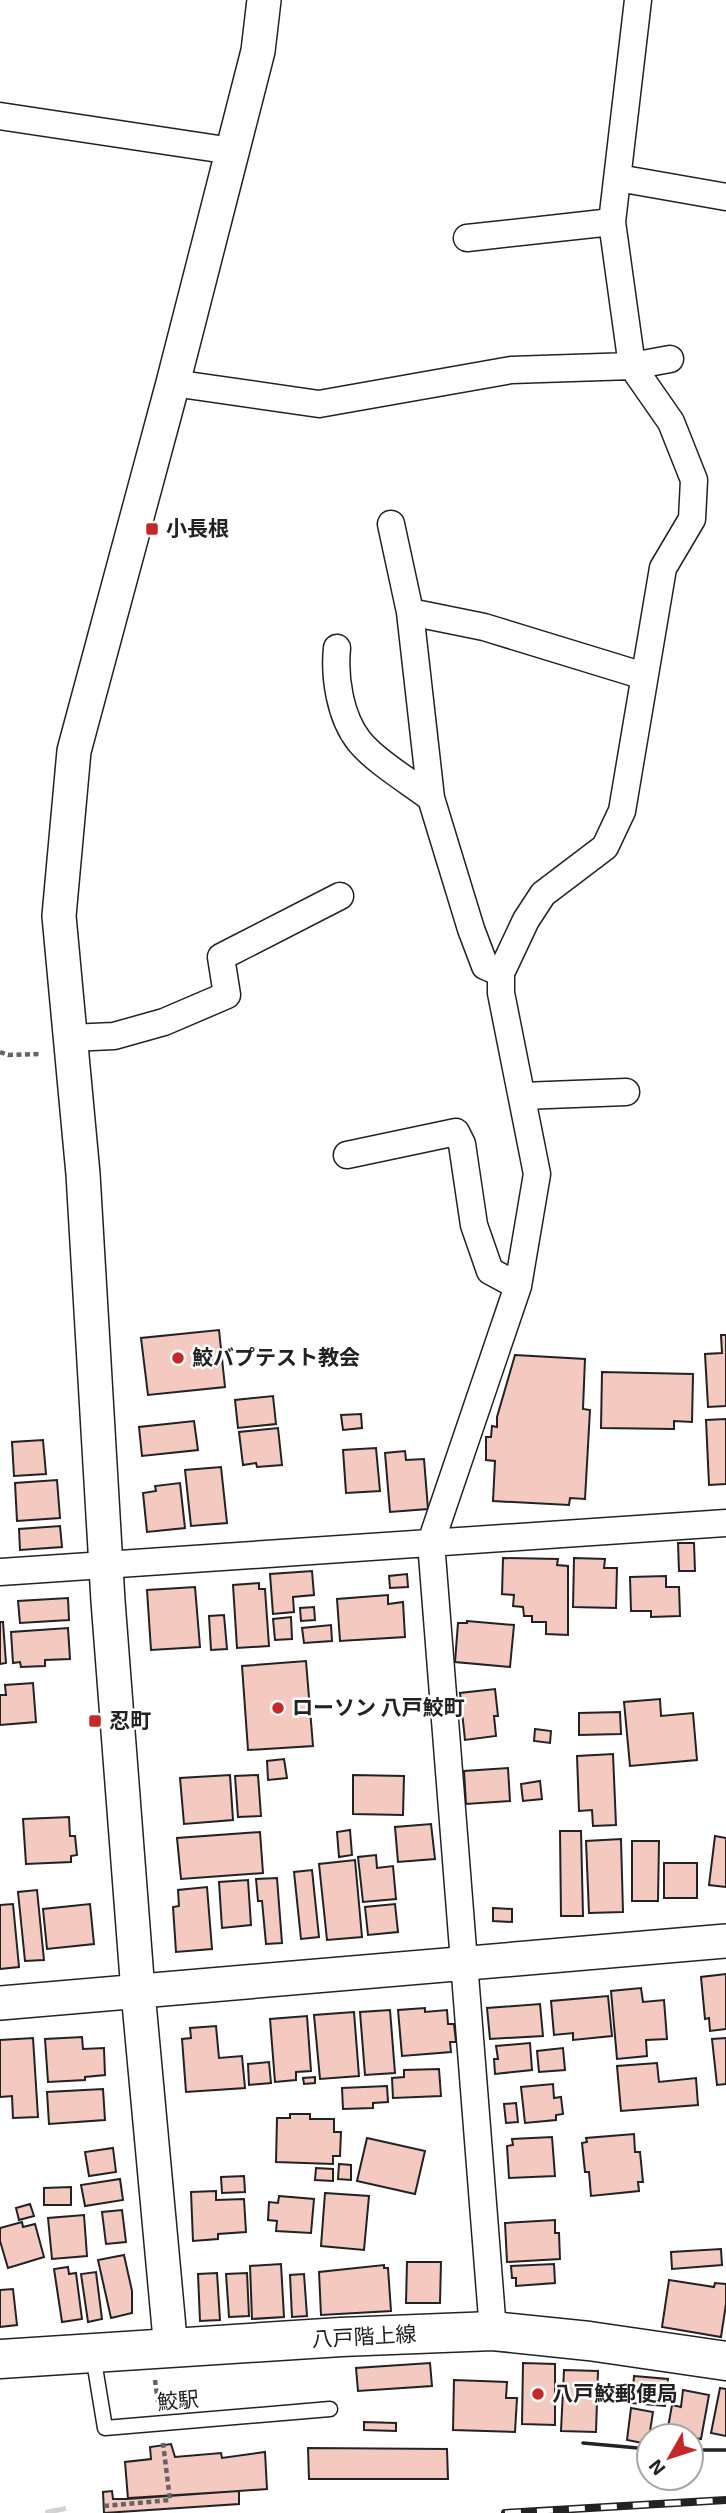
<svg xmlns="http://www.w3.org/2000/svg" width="726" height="2513" font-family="'Exo 2','Noto Sans JP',sans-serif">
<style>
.building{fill:#f3c9c0;stroke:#222;stroke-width:2}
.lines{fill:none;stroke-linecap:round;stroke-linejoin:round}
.pedestrian-tunnel{stroke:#d3d3d3;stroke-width:21;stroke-dasharray:21 10;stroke-linecap:butt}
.service-casing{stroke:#222;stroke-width:17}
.minor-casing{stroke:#222;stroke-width:29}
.tertiary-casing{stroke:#222;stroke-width:36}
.primary-casing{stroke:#222;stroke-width:41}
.path{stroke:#646464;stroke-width:4.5;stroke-dasharray:5 3.5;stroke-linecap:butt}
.service{stroke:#fff;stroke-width:14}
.minor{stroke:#fff;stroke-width:26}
.tertiary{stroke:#fff;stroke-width:33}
.primary{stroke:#fff;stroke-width:38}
.rail-casing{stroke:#222;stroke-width:8}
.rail{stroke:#fff;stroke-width:5;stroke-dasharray:16;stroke-linecap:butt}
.wall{stroke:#222;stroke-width:3.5}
.poi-dot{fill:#c62828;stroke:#fff;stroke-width:2.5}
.labels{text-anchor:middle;stroke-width:5;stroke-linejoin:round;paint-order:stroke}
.poi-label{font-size:21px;font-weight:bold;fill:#222;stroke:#fff;text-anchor:start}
.street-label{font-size:21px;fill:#222;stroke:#fff}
</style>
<rect width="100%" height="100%" fill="#fff"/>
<path class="building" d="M219,1330L225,1387L148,1395L141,1338Z
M721,1335H726V1406L708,1407L705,1354L722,1353Z
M515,1355L585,1359L583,1409L590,1410L585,1499L570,1498L569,1505L493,1501L495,1461L486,1460V1437H491L492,1426L497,1427V1417Z
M602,1372L693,1374L692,1422L674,1421V1429L601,1428Z
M273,1396L276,1424L238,1428L235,1400Z
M361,1414L362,1428L343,1430L341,1415Z
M726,1419V1484L709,1485L706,1420Z
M194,1421L198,1450L142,1456L139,1427Z
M278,1428L282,1465L257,1467L256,1463L243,1465L239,1432Z
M43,1440L46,1474L14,1476L12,1442Z
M376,1448L380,1491L346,1493L343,1450Z
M405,1451L406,1460L424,1459L428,1509L390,1512L385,1453Z
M221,1467L227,1523L191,1526L185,1470Z
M57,1480L60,1518L17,1521L15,1483Z
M180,1483L185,1528L147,1532L143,1493L156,1491L155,1486Z
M60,1526L62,1547L20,1550L19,1529Z
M678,1543H694L695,1571H679Z
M503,1558L558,1559L557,1565L568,1566V1635L546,1634V1622H532V1616H524L523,1607L513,1606L514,1595L502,1594Z
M574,1558L605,1559L604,1568H617L616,1608L573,1607Z
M312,1571L314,1595L293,1597L294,1612L273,1614L270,1574Z
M407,1574L408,1587L390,1588L389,1576Z
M666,1576V1587H679L680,1616L651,1617V1611H631L630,1577Z
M259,1583V1589H265L269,1646L237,1648L233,1585Z
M195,1587L200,1647L151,1650L147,1590Z
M388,1595V1604L403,1602L405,1637L340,1641L337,1599Z
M68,1598L69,1620L20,1623L18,1601Z
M314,1607L315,1620L301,1621L300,1608Z
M224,1615L227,1649L211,1650L209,1616Z
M291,1617L292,1639L275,1640L273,1619Z
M467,1621L514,1625L510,1667L455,1662L458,1623H467Z
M0,1622H3L6,1663L0,1664Z
M331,1625L332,1641L304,1643L302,1628Z
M68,1628L70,1659L45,1660V1666L21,1667L20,1662L13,1663L11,1632Z
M306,1661L313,1746L248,1750L242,1666Z
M33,1683L36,1722L0,1725V1695H6L5,1685Z
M495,1689L498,1716H494L496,1736L465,1740L460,1693Z
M660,1699L661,1716L693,1713L697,1760L630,1766L624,1702Z
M620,1712L621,1734L579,1735V1713Z
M535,1729L551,1731L550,1743L534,1741Z
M613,1754L616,1825L593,1826L592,1810L579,1811L577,1756Z
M284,1759L287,1778L268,1780L267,1761Z
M508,1768L510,1801L466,1804L464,1771Z
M230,1775L233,1820L184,1824L180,1778Z
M258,1775L261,1816L238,1817L235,1776Z
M353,1775L404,1776L403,1815L353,1814Z
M540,1781L542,1799L523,1801L521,1784Z
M69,1817L70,1836H75L77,1855L71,1856V1862L26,1864L23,1819Z
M431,1824L435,1859L398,1862L395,1827Z
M350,1830L352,1855L339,1857L337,1832Z
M560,1831H581L583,1916H561Z
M260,1832L263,1873L181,1879L177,1838Z
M715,1836L726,1838V1887L709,1885Z
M621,1839L623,1912L589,1913L586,1841Z
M632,1841H659L658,1901H632Z
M376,1855L377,1868L393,1866L396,1899L363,1902L358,1857Z
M355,1860L362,1937L327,1940L319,1864Z
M664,1863H697V1898H664Z
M312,1870L319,1937L301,1939L294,1872Z
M277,1878L282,1943L266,1944L262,1901H258L256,1879Z
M248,1880L251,1925L222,1928L219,1882Z
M207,1887L212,1949L176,1952L173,1907L179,1906L178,1890Z
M37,1890L44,1960L25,1961L18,1892Z
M13,1904L19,1967L0,1969V1905Z
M90,1904L94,1944L47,1949L43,1909Z
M395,1904L398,1932L368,1935L365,1907Z
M493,1908L512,1909V1922L493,1921Z
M726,1974V2029L710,2031L709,2018L705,2019L701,1977Z
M641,1988L643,2002L664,2000L667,2039L646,2040L647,2056L617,2059L611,1991Z
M608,1996L612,2036L573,2040V2033L554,2035L551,2001Z
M540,2004L543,2036L490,2039L487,2008Z
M425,2008V2012L447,2010L448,2024H454L456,2042H450L451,2052L402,2056L398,2010Z
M390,2010L395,2073L365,2075L360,2012Z
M354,2012L359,2076L320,2079L314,2015Z
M307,2016L311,2071L296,2072V2080L275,2082L270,2019Z
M216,2026L219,2058L242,2056L245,2088L186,2092L182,2039L191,2038L190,2028Z
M82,2037L83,2049L104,2048L105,2075L85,2077V2080L48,2082L45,2039Z
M33,2038L38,2117L13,2118L12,2096L0,2097V2040Z
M726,2038V2084L717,2085L712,2039Z
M530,2043L532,2070L495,2074L494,2059H498L496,2046Z
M563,2048L565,2070L539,2072L537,2051Z
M269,2062L271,2083L249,2085L248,2064Z
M657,2063L659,2082L696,2078L698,2105L621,2111L617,2066Z
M439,2069L441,2096L393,2098L392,2078L404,2077V2070Z
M315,2077V2083L304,2084L303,2078Z
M553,2084L554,2098L561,2097L563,2114L556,2115V2120L525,2123L521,2087Z
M387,2086L388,2102L373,2103V2108L343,2109L342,2088Z
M103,2089L105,2120L49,2124L47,2092Z
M516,2103L518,2122L506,2123L504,2104Z
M290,2114H310V2119H334V2132H341L340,2156H333V2164L276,2162L277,2118H290Z
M634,2134L635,2152H640L643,2182H638L639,2191L591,2196L589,2172H585L582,2143L587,2142L586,2138Z
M552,2137L555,2176L509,2178L507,2146L513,2145L512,2139Z
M367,2138L425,2151L415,2194L357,2181Z
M113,2148L116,2172L89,2176L85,2152Z
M339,2164L351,2165V2180L338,2179Z
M316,2168L333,2169V2181L315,2180Z
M244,2176L245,2192L222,2193L221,2177Z
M120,2179L123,2200L85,2206L81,2185Z
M71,2187V2205H44V2188Z
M216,2191V2200L244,2199L246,2232L218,2234V2239L193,2241L191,2192Z
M325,2193L369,2196L364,2250L321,2246Z
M279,2196L314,2199L311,2233L276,2231L277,2221L268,2220L269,2202L278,2203Z
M30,2204L34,2216L19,2220L16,2208Z
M122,2210L126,2242L106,2244L102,2212Z
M84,2215L87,2256L52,2259L48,2218Z
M555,2220V2233H559L560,2259L507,2262L505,2223Z
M22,2222L23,2227L35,2224L44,2257L8,2268L0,2241V2228Z
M721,2249L722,2265L672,2269L671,2252Z
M124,2255L132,2291V2313L111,2318L98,2260Z
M407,2262H441L440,2303H406Z
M281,2264L284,2317L252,2319L250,2266Z
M554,2264L555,2283L516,2286V2278H512L511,2266Z
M384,2265V2268H388L391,2311L321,2315L319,2272Z
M68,2267L69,2274L76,2273L82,2319L62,2322L54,2269Z
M96,2272L102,2319L88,2322L81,2274Z
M217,2273L220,2320L200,2321L198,2274Z
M247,2273L249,2316L229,2317L226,2274Z
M304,2274L307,2316L292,2317L290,2275Z
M669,2280L714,2287L715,2283L726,2284V2304L721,2337L662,2327Z
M13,2289L17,2325L0,2327V2290Z
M430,2363L432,2386L358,2391L356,2368Z
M523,2363L555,2364V2425L522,2424Z
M564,2370L598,2371L596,2432L561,2431Z
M634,2376L668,2379L665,2406L632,2403Z
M454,2380L507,2382L506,2398H517L515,2432L453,2430Z
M720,2388L726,2389V2436L711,2433Z
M683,2390L709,2395L701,2439L667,2433L672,2405L681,2407Z
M631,2408L653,2412L648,2444L627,2440Z
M364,2422L396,2423V2431L364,2430Z
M171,2444L175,2457L221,2453L222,2458L265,2452L267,2489L128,2499L125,2462L151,2459L150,2447Z
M308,2448L447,2449L448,2479H309Z
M112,2491L113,2499L239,2491V2504L104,2513L103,2492Z"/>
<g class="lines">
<path class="pedestrian-tunnel" d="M55,2508L56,2513"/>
<defs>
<path id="service" d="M93,2355L105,2428L330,2409"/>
<path id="minor" d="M0,116L232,151
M618,178L726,197
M467,238L612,222
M173,383L319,404L511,370L632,366L670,359
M391,524L410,612L431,798L471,929L485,966L501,973
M410,612L484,627L644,676
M337,648C334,677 340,717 359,741C375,761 410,782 431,798
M70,1038L114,1036L164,1022L227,995L221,957L340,896
M522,1096L626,1092
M347,1155L456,1132L462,1144L474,1225L490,1271L518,1286
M0,1572L726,1523
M493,2331L431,1542L518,1286L537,1174L501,993V973L526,920L543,894L605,847L622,811L663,568L692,519L694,480L671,422L632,366L612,222L638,0"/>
<path id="tertiary" d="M0,2003L726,1941
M171,2350L138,1992L108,1601L83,1174L59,916L74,751L173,383L258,51L264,0"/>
<path id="primary" d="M0,2359L341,2337L493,2331L589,2341L726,2361"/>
</defs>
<use href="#service" class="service-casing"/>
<use href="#minor" class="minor-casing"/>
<use href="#tertiary" class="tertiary-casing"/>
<use href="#primary" class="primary-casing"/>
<path class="path" d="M0,1052L8,1055L40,1054
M155,2380L158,2403
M104,2506L170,2500L163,2443"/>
<use href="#service" class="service"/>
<use href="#minor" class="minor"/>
<use href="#tertiary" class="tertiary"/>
<use href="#primary" class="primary"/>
<defs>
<path id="rail" d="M505,2513L726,2500"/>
</defs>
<use href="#rail" class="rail-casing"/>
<use href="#rail" class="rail"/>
<path class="wall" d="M583,2443L649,2449
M691,2450H726"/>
</g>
<g class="poi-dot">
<rect x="145" y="522" width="14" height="14" rx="3.5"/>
<circle cx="178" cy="1358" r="7"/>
<circle cx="278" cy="1708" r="7"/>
<rect x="88" y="1714" width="14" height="14" rx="3.5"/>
<circle cx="538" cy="2394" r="7"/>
</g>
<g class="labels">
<g class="poi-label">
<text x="166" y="536">小長根</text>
<text x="192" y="1365">鮫バプテスト教会</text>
<text x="292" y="1715">ローソン 八戸鮫町</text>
<text x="109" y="1728">忍町</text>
<text x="552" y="2401">八戸鮫郵便局</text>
</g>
<g class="street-label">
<text transform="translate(364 2337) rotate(-3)" y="7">八戸階上線</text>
<text transform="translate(178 2401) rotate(-5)" y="7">鮫駅</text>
</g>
</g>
<g transform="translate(670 2457) rotate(231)"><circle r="33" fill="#ffffff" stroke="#a7a7a7" stroke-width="2"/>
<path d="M0-5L12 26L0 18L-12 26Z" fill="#c62828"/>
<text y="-10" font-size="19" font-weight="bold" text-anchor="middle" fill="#222222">N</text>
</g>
</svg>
